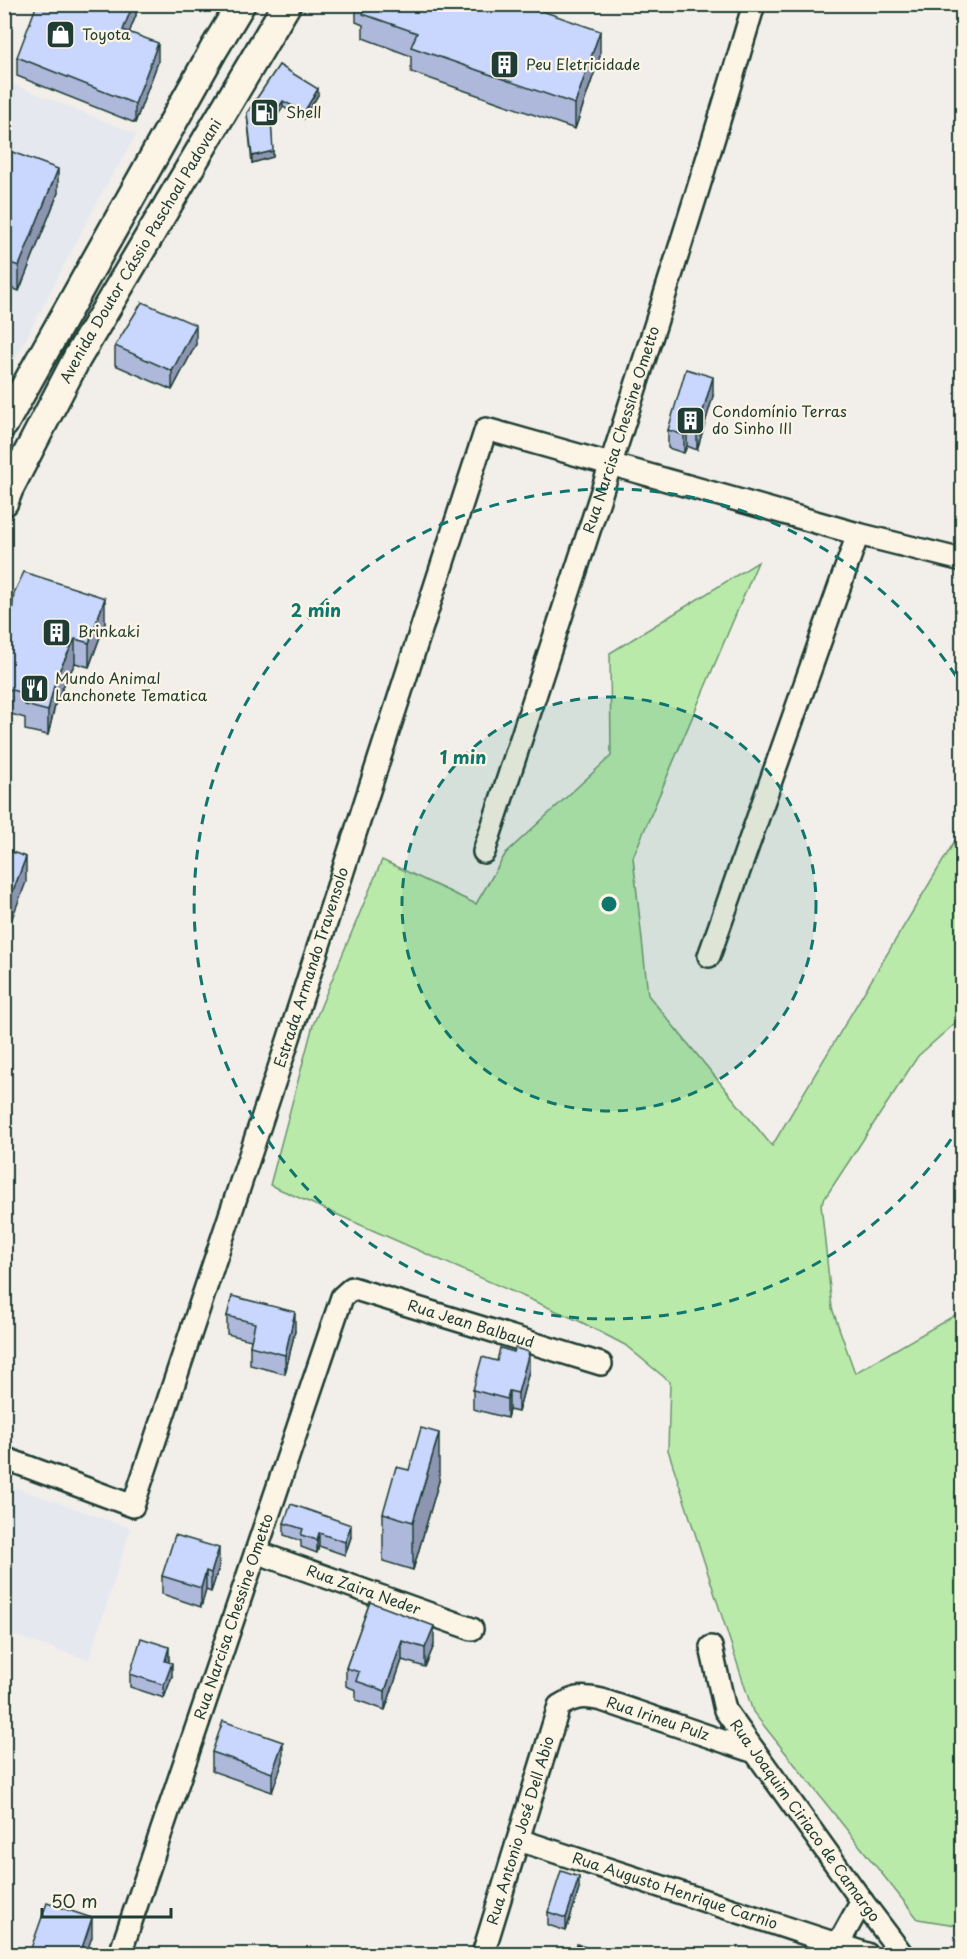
<svg xmlns="http://www.w3.org/2000/svg" width="967" height="1959" font-family="'Playpen Sans',sans-serif">
<style>
.built{fill:#e6e8f0}
.green{fill:#b9eaaa;stroke:#6c946f;stroke-width:1.5}
.lines{fill:none;stroke-linecap:round;stroke-linejoin:round}
.minor-casing{stroke:#1f3d34;stroke-width:26}
.major-casing{stroke:#1f3d34;stroke-width:32}
.minor{stroke:#fcf5e5;stroke-width:21}
.major{stroke:#fcf5e5;stroke-width:27}
.wall{fill:#adb8da;stroke:#1f3d34;stroke-width:1.5}
.shaded-wall{fill:#8d96b1;stroke:#1f3d34;stroke-width:1.5}
.building{fill:#c9d6fd;stroke:#1f3d34;stroke-width:1.5}
.ring{fill:none;stroke:#0f766e;stroke-width:3;stroke-dasharray:10 8}
.labels{text-anchor:middle;stroke-width:4.5;stroke-linejoin:round;paint-order:stroke}
.poi-label{font-size:15px;fill:#1f3d34;stroke:#fcf5e5;text-anchor:start}
.street-label{font-size:15px;fill:#1f3d34;stroke:#fcf5e5}
.centre{fill:#0f766e;stroke:#fcf5e5;stroke-width:3}
.ring-label{font-size:18px;text-anchor:middle;font-weight:bold;fill:#0f766e;stroke:#fcf5e5;stroke-width:4.5;stroke-linejoin:round;paint-order:stroke}
</style>
<rect width="100%" height="100%" fill="#f2efea"/>
<filter id="ink" filterUnits="userSpaceOnUse"><feTurbulence type="fractalNoise" baseFrequency=".0167" numOctaves="2"/><feDisplacementMap in="SourceGraphic" scale="12" xChannelSelector="R" yChannelSelector="G"/><feConvolveMatrix kernelMatrix="1 2 1 2 8 2 1 2 1" color-interpolation-filters="sRGB"/></filter>
<g filter="url(#ink)">
<path class="built" d="M5,81L137,134L103,191L5,379Z
M5,1484L131,1528L89,1660L5,1633Z"/>
<path class="green" d="M758,562L633,857L648,995L772,1146L962,829V1017L918,1056L821,1204L832,1308L855,1373L962,1311V1848L961,1854L962,1855V1926L918,1919L753,1712L668,1450L670,1382L625,1345L579,1321L270,1185L313,1025L382,860L476,904L506,853L611,756L610,653Z"/>
<g class="lines">
<defs>
<g id="minor">
<path id="s1" d="M484,852C576,570 670,289 754,4"/>
<path d="M709,956L858,534"/>
<path id="s2" d="M4,1458L133,1506L286,1047L486,429L858,534L962,560"/>
<path id="s3" d="M256,1552L472,1629"/>
<path id="s4" d="M711,1647L725,1710L862,1901L902,1954"/>
<path id="s5" d="M519,1840L867,1954"/>
<path d="M830,1943L841,1939L862,1901"/>
<path id="s6" d="M120,1954L342,1297L352,1288L601,1364"/>
<path id="s7" d="M483,1954L559,1706C576,1696 583,1696 602,1700L755,1752"/>
</g>
<g id="major">
<path d="M4,424L214,49L241,4"/>
<path id="s8" d="M4,502L9,489L77,358L287,4"/>
</g>
</defs>
<use href="#minor" class="minor-casing"/>
<use href="#major" class="major-casing"/>
<use href="#minor" class="minor"/>
<use href="#major" class="major"/>
</g>
<path class="wall" d="M136,4V15L129,32L158,62L135,123L17,76V57Z
M356,4H522L600,56L575,129L411,72V56L363,38V25L356,22Z
M279,65L318,95L304,118L283,107L271,125L273,157L252,163L247,113Z
M4,149L58,193L19,291L4,285Z
M196,344L172,390L115,365V346Z
M713,396L697,450L687,446L684,453L668,448V430Z
M105,623L89,667L75,663L56,701L48,735L25,730V718L4,712V632L10,633Z
M227,1316L295,1331L285,1374L250,1365V1346L251,1340L227,1334Z
M529,1371L518,1412L509,1410L507,1418L473,1409V1390Z
M439,1481L413,1570L383,1561V1513Z
M284,1523L351,1537L345,1555L319,1546L317,1553L301,1547V1541L284,1535Z
M219,1567L211,1592L206,1590L201,1607L162,1594V1576Z
M370,1602L434,1645L425,1667L402,1660L385,1710L356,1700V1690L346,1686V1668Z
M169,1660L168,1662L172,1676L164,1698L130,1687V1674Z
M212,1752L283,1761L272,1792L212,1771Z
M579,1889L566,1931L548,1925V1912Z"/>
<path class="shaded-wall" d="M133,4H136V15L123,49V30Z
M600,31V56L575,129V104Z
M158,43V62L135,123V104Z
M318,89V95L304,118V112Z
M283,101V107L271,125V119Z
M273,151V157L252,163V156Z
M58,169V193L19,291V266Z
M196,325V344L172,390V371Z
M713,377V396L697,450V431Z
M687,428V446L684,453V435Z
M105,598V623L89,667V643Z
M75,639V663L56,701L48,735V711L56,677Z
M26,857V882L4,939V914Z
M295,1312V1331L285,1374V1355Z
M529,1352V1371L518,1412V1393Z
M509,1391V1410L507,1418V1399Z
M439,1433V1481L413,1570V1522Z
M351,1525V1537L345,1555V1542Z
M319,1533V1546L317,1553V1540Z
M219,1548V1567L211,1592V1573Z
M206,1571V1590L201,1607V1588Z
M434,1626V1645L425,1667V1648Z
M402,1641V1660L385,1710V1691Z
M169,1647V1660L165,1673V1661Z
M172,1663V1676L164,1698V1685Z
M283,1742V1761L272,1792V1773Z
M579,1877V1889L566,1931V1918Z
M92,1918V1937L86,1954H80Z"/>
<path class="building" d="M37,4H133L123,30L158,43L135,104L17,57Z
M366,4H522L600,31L575,104L411,47L417,33L363,14Z
M279,65L318,89L304,112L283,101L271,119L273,151L252,156L247,113Z
M4,149L58,169L19,266L4,261Z
M142,302L196,325L172,371L115,346Z
M686,369L713,377L697,431L687,428L684,435L668,430Z
M24,572L105,598L89,643L75,639L56,677L48,711L25,705L27,694L4,688V632L10,633L14,593Z
M4,849L26,857L4,914Z
M232,1296L295,1312L285,1355L250,1346L255,1323L227,1316Z
M500,1348L514,1352L515,1348L529,1352L518,1393L509,1391L507,1399L473,1390L482,1357L497,1361Z
M421,1428L439,1433L413,1522L383,1513L396,1467L409,1470Z
M291,1504L351,1525L345,1542L319,1533L317,1540L301,1535L303,1529L284,1523Z
M175,1535L219,1548L211,1573L206,1571L201,1588L162,1576Z
M370,1602L434,1626L425,1648L402,1641L385,1691L356,1681L359,1672L346,1668Z
M141,1638L169,1647L165,1661L172,1663L164,1685L130,1674Z
M223,1721L283,1742L272,1773L212,1752Z
M561,1871L579,1877L566,1918L548,1912Z
M47,1903L92,1918L80,1954H29Z
M577,1944L593,1950L592,1954H574Z"/>
</g>
<circle cx="609" cy="904" r="207" fill="#0f766e" fill-opacity=".12"/>
<g class="ring">
<circle cx="609" cy="904" r="207"/>
<path d="M961 1124A415 415 0 1 1 961 684"/>
</g>
<defs>
<symbol id="shop-square" viewBox="-11 -11 22 22"><rect x="-9" y="-9" width="18" height="18" rx="4" fill="#1f3d34" stroke="#fcf5e5"/><path d="M-5-2.5h2.3a2.7 3.5 0 0 1 5.4 0H5L5.5 6h-11ZM-1.5-2.5h3a1.5 2.3 0 0 0-3 0Z" fill="#fff"/></symbol>
<symbol id="building-square" viewBox="-11 -11 22 22"><rect x="-9" y="-9" width="18" height="18" rx="4" fill="#1f3d34" stroke="#fcf5e5"/><path d="M-4-6H4V6H1V3H-1V6H-4ZM-2.5-4.3h1.7v1.8h-1.7ZM.8-4.3h1.7v1.8H.8ZM-2.5-1h1.7V.8h-1.7ZM.8-1h1.7V.8H.8Z" fill="#fff"/></symbol>
<symbol id="fuel-square" viewBox="-11 -11 22 22"><rect x="-9" y="-9" width="18" height="18" rx="4" fill="#1f3d34" stroke="#fcf5e5"/><path d="M-5.5-6h7V0h2V4h1.3V-2.5L3-4.5l.8-.8L6-3V5H2.5V1h-1V6h-7ZM-4.2-4.7v3.2H.2V-4.7Z" fill="#fff"/></symbol>
<symbol id="restaurant-square" viewBox="-11 -11 22 22"><rect x="-9" y="-9" width="18" height="18" rx="4" fill="#1f3d34" stroke="#fcf5e5"/><path d="M-5-6h1v4h1v-4h1v4h1v-4h1v5L-1.5 .5V6h-2V.5L-5-1ZM5-6V6H3V1.5H1.5Q1.5-4 5-6Z" fill="#fff"/></symbol>
</defs>
<g fill-rule="evenodd">
<use href="#shop-square" x="44" y="18" width="33" height="33"/>
<use href="#building-square" x="488" y="48" width="33" height="33"/>
<use href="#fuel-square" x="248" y="96" width="33" height="33"/>
<use href="#building-square" x="674" y="404" width="33" height="33"/>
<use href="#building-square" x="40" y="616" width="33" height="33"/>
<use href="#restaurant-square" x="18" y="672" width="33" height="33"/>
</g>
<g class="labels">
<g class="poi-label">
<text x="82" y="40">Toyota</text>
<text x="526" y="70">Peu Eletricidade</text>
<text x="286" y="118">Shell</text>
<text x="712" y="417">Condomínio Terras<tspan x="712" dy="17">do Sinho III</tspan></text>
<text x="78" y="637">Brinkaki</text>
<text x="55" y="684">Mundo Animal<tspan x="55" dy="17">Lanchonete Tematica</tspan></text>
</g>
<g class="street-label">
<text dy="5" stroke="none"><textPath href="#s8" startOffset="286">Avenida Doutor Cássio Paschoal Padovani</textPath></text>
<text dy="5" stroke="none"><textPath href="#s1" startOffset="444">Rua Narcisa Chessine Ometto</textPath></text>
<text dy="5" stroke="none"><textPath href="#s2" startOffset="705">Estrada Armando Travensolo</textPath></text>
<text dy="5" stroke="none"><textPath href="#s6" startOffset="831">Rua Jean Balbaud</textPath></text>
<text dy="5" stroke="none"><textPath href="#s3" startOffset="114">Rua Zaira Neder</textPath></text>
<text dy="5" stroke="none"><textPath href="#s6" startOffset="356">Rua Narcisa Chessine Ometto</textPath></text>
<text dy="5" stroke="none"><textPath href="#s7" startOffset="363">Rua Irineu Pulz</textPath></text>
<text dy="5" stroke="none"><textPath href="#s4" startOffset="201">Rua Joaquim Ciriaco de Camargo</textPath></text>
<text dy="5" stroke="none"><textPath href="#s7" startOffset="129">Rua Antonio José Dell Abio</textPath></text>
<text dy="5" stroke="none"><textPath href="#s5" startOffset="164">Rua Augusto Henrique Carnio</textPath></text>
</g>
</g>
<circle cx="609" cy="904" r="9" class="centre"/>
<g class="ring-label">
<text x="316" y="617">2 min</text>
<text x="463" y="764">1 min</text>
</g>
<rect width="967" height="1959" fill="none" stroke="#fcf5e5" stroke-width="24"/>
<rect x="12" y="12" width="943" height="1935" fill="none" stroke="#1f3d34" stroke-width="2" filter="url(#ink)"/>
<path d="M42 1908v9h129v-9" fill="none" stroke="#1f3d34" stroke-width="3"/>
<text x="51" y="1908" font-size="18" fill="#1f3d34" stroke="#fcf5e5" stroke-width="4.5" paint-order="stroke">50 m</text>
</svg>
